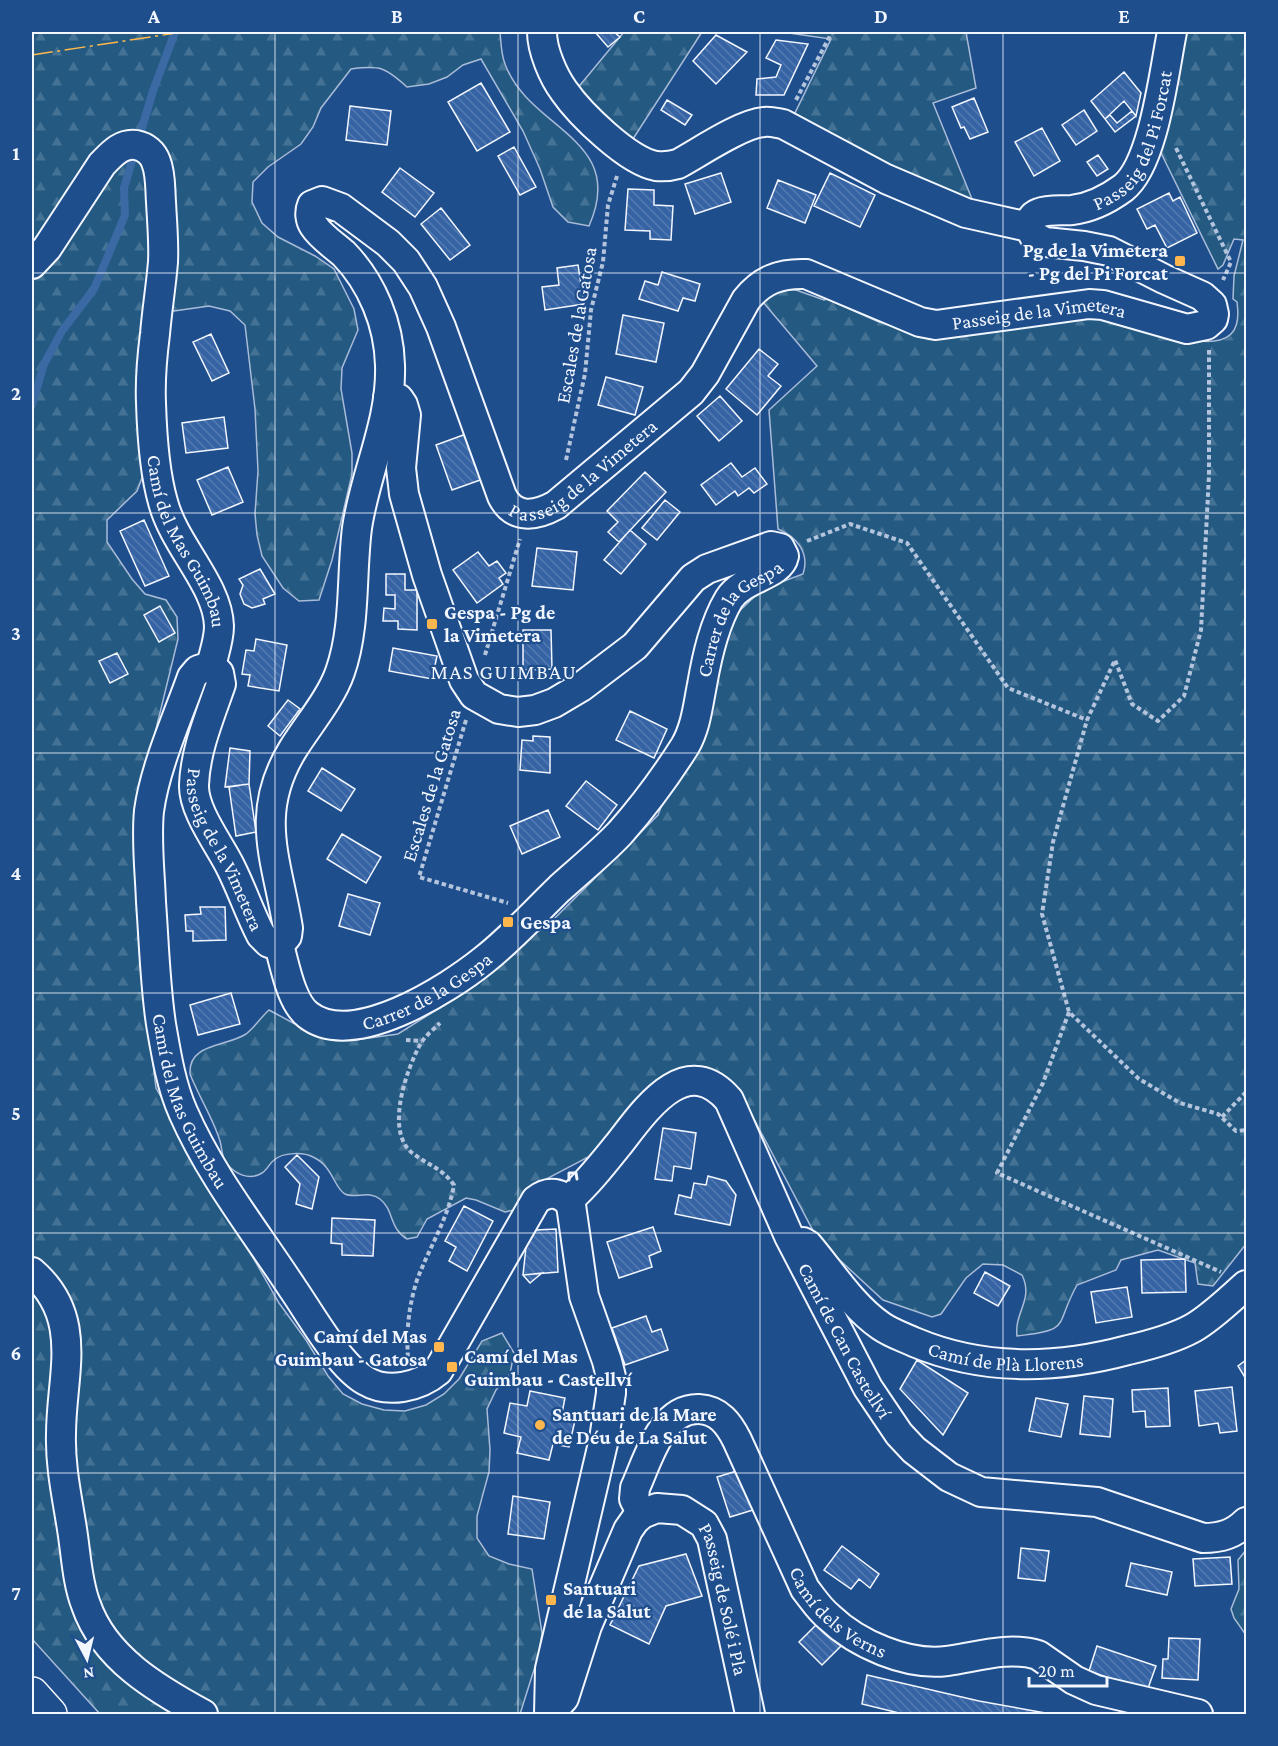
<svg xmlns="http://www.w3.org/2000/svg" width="1278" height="1746" font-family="'Crimson Pro',serif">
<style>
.forest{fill:url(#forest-firs);stroke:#a8bbd7;stroke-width:1.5}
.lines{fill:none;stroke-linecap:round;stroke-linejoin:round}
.stream{stroke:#3b69a3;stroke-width:8}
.building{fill:url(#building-back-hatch);stroke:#f2f6ff;stroke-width:1.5}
.minor-casing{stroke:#f2f6ff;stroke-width:32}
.highway-casing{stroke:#f2f6ff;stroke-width:36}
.path{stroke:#b3c4dc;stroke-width:4;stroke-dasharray:4.5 3;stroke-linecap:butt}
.minor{stroke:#1f4e8c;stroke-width:28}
.highway{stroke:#1f4e8c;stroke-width:33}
.wall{stroke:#f2f6ff;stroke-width:3}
.power{stroke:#ffb74d;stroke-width:1.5;stroke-dasharray:21 4.5 3 4.5;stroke-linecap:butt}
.grid{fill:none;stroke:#f2f6ff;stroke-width:1.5;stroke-opacity:0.55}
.poi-dot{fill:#ffb74d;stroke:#1f4e8c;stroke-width:2}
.labels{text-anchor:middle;stroke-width:4.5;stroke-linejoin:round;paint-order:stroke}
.street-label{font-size:20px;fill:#f2f6ff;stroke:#1f4e8c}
.poi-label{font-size:20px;font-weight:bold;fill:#f2f6ff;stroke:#1f4e8c;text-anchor:start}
.neighbourhood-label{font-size:21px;letter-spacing:1.5px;fill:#f2f6ff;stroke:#1f4e8c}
.neatline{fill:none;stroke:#f2f6ff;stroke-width:2}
.grid-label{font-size:20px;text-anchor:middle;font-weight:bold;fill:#f2f6ff}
</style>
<defs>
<pattern id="forest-firs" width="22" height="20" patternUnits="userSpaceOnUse" patternTransform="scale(1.5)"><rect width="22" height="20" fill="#245a82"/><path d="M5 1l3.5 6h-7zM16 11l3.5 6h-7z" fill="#447295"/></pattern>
<pattern id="building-back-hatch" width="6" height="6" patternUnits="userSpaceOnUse" patternTransform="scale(1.5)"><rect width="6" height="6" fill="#3563a3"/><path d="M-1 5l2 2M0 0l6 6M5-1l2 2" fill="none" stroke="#537ab1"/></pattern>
</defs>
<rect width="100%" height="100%" fill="#1f4e8c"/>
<path class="forest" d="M32,32H500C501,42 501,54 505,64C529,130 628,138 589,226L568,222L553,207L540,169L523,131L481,59L463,65L447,77L429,84L407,87C385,67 380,65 351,69L321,108L313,127L301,144L268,167L253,182L252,202L262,223L278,237L315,256L334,269L354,309L358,330L342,368L341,389L352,453V474L332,560L319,600L299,601L283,588L262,556L257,535L255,514L258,471L255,409L245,325L230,311L209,306L167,312L145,470L137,491L107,520V542L132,579L145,594L166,600L177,617L178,639L135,815L146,1006L156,1088L279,1303L306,1340L328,1376L343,1394L362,1404L384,1410L405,1411L426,1405L444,1394L459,1379L482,1341L502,1333L514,1353L510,1374L496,1390L487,1409L490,1450L489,1472L477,1516V1538L489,1556L509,1564L532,1569L542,1633L539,1654L520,1714H100L32,1639Z
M624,32H702L631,142L576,90Z
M782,32H966L976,88L933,103L972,199H960L947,196L794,115L831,39Z
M1182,32H1246V1244L1213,1286L1198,1284L1195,1263L1158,1250L1121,1260L1116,1270L1077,1285C1054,1326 1073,1330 1017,1336C1014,1312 1034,1300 1022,1275L1003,1265L983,1264L966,1278L941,1314L932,1317L883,1300L818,1240L755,1121L735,1089L707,1068L685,1070L596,1153L529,1188L514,1210L505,1212L476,1200L466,1198L427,1219L417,1237L407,1239C389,1228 394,1210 380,1199C369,1190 355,1199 345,1194C334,1188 333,1166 313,1157C304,1152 283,1152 274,1160C269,1164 267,1170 262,1173C249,1181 235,1174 226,1163C222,1158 222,1148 220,1141C213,1118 199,1097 190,1074C188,1043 226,1047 246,1034C254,1028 261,1017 269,1010L308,1031L344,1040H355L398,1034L476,985L533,935L548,925L658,815L734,616L754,597L755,592L803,574C810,553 797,537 778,529L769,410L817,366L763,302L781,289L796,290L824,300L827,299L879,322L917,330L1087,317C1112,319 1136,326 1161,332C1179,336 1201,345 1220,340C1239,335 1239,317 1237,302L1233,299L1234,276L1243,240L1234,239L1223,265L1218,269L1160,151Z
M1246,1550V1642V1635L1234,1618L1231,1609L1239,1589L1238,1560Z"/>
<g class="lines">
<path class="stream" d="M32,405L44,364L62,331L94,289L125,215L124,188L153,91L175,32"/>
</g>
<path class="building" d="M595,32H614L620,37L608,47Z
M716,35L747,52L716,84L693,61Z
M776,40L808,44L784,95H756L757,79L776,77L781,65L766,58Z
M1124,72L1141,93L1136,116L1124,101L1105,119L1091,101Z
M481,83L510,132L477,151L448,102Z
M974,98L988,132L970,139L964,127L961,128L952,107Z
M667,100L692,115L685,125L661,110Z
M350,106L391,111L387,145L346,140Z
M1084,110L1097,131L1076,145L1062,125Z
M1132,111L1136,116L1115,132L1105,119L1110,115L1117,123Z
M1042,128L1060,161L1034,176L1015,142Z
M514,147L536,187L520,195L498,156Z
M1098,155L1108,169L1097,176L1087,162Z
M400,168L434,193L415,217L382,192Z
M721,173L731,202L695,214L685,184Z
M830,173L875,195L860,227L814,206Z
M778,180L816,195L805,223L767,208Z
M628,189L654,190V205L673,206L671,240L650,239V231L625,230Z
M1169,193L1173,201L1180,197L1197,233L1167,248L1155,225L1147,229L1137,209Z
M441,208L470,245L450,260L421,224Z
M578,265L584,304L545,310L542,287L559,285L557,268Z
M662,272L700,284L695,301L683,298L678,311L639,299L645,281L658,285Z
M623,315L664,323L656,362L616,354Z
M211,334L229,373L212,381L193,342Z
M759,349L778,364L768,376L781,386L757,415L726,389Z
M606,377L643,387L635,415L598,405Z
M720,396L742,421L719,441L697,416Z
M224,417L228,448L186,453L182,423Z
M466,434L483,479L452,490L436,445Z
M731,463L742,477L755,468L767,484L754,493L749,488L738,496L735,491L716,505L701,485Z
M228,467L243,502L212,515L197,480Z
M645,472L666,492L619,542L608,532L618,522L607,511Z
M665,500L680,512L657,540L642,528Z
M144,520L169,576L145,586L120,531Z
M630,530L646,544L621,574L604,560Z
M537,548L577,552L573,590L532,586Z
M478,552L489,566L497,561L506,573L499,578L503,584L477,603L453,570Z
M260,569L275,594L263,599L265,604L252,608L244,604L240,594L243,585L239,579Z
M386,574H405V590H417V630L398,629V621H383L384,608L395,609V595H386Z
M160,606L175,633L159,642L144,615Z
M523,630H551L552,669L523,670Z
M256,639L287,645L279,691L248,686L250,675L242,674L246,650L254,651Z
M393,648L437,656L432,679L389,671Z
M117,653L128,674L110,683L99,661Z
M288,700L300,709L280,736L268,726Z
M630,711L667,729L654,758L616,740Z
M533,736L550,737V773L520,770L522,740L533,741Z
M230,748L250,751L249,784L225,787Z
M322,768L355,789L341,811L308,791Z
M586,781L617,805L598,830L566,806Z
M249,784L256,832L236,836L229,787Z
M548,810L560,837L522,854L510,826Z
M342,834L381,857L366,883L327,859Z
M348,894L380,903L370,935L339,926Z
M200,907H225L226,940L193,941V931H186L185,915L201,914Z
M231,993L240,1024L198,1035L190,1005Z
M663,1128L696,1133L691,1169L674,1166L672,1181L655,1179Z
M297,1155L319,1177L312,1209L296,1204L300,1184L285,1167Z
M708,1176L726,1181L736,1195L730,1225L675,1214L679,1195L691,1198L694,1183L706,1185Z
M464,1206L493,1221L467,1271L449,1261L456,1247L445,1241Z
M332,1218L375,1220L373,1256L342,1255V1244L331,1243Z
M653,1227L661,1251L649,1256L652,1267L619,1278L607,1242Z
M556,1229L558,1272L523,1275L526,1247L536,1230Z
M1185,1259L1186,1292L1142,1293L1141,1260Z
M985,1272L1010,1286L998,1306L974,1293Z
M542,1273L530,1283L523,1275Z
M1127,1287L1132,1317L1096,1323L1091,1292Z
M646,1316L652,1332L661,1329L668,1350L625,1365L612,1328Z
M917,1360L968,1393L943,1435L900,1389Z
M1246,1360V1379L1238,1366Z
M1232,1387L1237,1431L1220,1433L1218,1423L1199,1426L1195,1391Z
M1168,1388L1170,1426L1146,1427L1145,1411L1133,1412L1132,1390Z
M530,1391L565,1398L562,1413L576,1416L569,1447L553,1444L549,1460L517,1453L521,1437L504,1433L510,1403L527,1406Z
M1084,1396L1113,1399L1110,1437L1080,1434Z
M1036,1398L1068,1404L1061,1437L1029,1431Z
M740,1470L753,1510L730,1517L717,1477Z
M513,1496L550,1502L544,1539L508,1534Z
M842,1546L879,1574L870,1588L859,1579L851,1589L824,1570Z
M1021,1548L1049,1551L1045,1581L1018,1578Z
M686,1554L702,1596L666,1606L649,1644L610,1625L639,1566Z
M1230,1557L1232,1584L1195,1586L1193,1559Z
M1131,1563L1172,1572L1167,1595L1126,1586Z
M818,1623L842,1645L822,1665L799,1642Z
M1169,1638L1200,1639L1198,1680L1162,1678L1163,1659H1168Z
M1097,1646L1156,1666L1147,1691L1089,1671Z
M867,1675L979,1701L1051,1714H903L862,1704Z"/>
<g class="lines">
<defs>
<g id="minor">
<path d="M542,32C542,50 553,76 564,91C580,114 628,161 656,166C664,167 671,166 678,164C700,152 741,124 764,122C770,121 777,123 783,124L886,179L966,213L1029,227"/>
<path id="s1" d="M1029,227C1030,220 1033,215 1039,213C1049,209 1061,211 1072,210C1089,208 1108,199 1123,188C1154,164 1164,71 1172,32"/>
<path id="s2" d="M32,264L47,248L102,164C112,154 121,143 136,145C146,147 153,153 156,162C161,174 160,189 161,202C162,222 164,242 163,262C161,286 157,310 155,334C152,357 150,380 151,403C152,435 154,471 163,502C174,545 218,585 219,626C219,640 214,653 211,666"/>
<path id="s3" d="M211,666L198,670L192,677C177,719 155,767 149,811C146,841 150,872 151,902C154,942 155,984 161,1024C166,1053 171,1085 183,1112C211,1176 255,1231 293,1289C311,1315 339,1366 366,1381C388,1394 419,1387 438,1371L536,1200C548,1190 562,1192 571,1205L584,1296L607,1361L611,1377V1393L604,1439L550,1669L549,1714"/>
<path id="s4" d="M211,666L219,673L221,684C210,716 195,751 194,785C193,811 220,845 231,868C242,890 250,914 261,935L269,943L279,945"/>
<path id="s5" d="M279,945L287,936L288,928C277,860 253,814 293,749C308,725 331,698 340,672C356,627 351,575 357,528C365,473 392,421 390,365C389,324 372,283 344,254C334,245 321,237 314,226C310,220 309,212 312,205L322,201L341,208L388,243L406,261L423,287L441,327L502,496C514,520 536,516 556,505L691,392L705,374L746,300C762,280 780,273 806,274L920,322L936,325L1089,304L1103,305L1187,329L1206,325L1213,319L1214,314L1212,305L1202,296L1164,279L1109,251L1084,246L1045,242L1034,236L1029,227"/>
<path id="s6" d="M279,945C285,966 291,1002 308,1015C353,1050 448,989 484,960C511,939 535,912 560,888C580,870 602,852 620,833C644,806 666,776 685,746C696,727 698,705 702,685C707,656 714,624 729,599C743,577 780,576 784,556L780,548L771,546L707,569L693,578L635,646L581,687L554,703L535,710L518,712L499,709L474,695L464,680L427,575L404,494L401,468L406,415L403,405L399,399L388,398"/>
<path id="s7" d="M568,1201C587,1184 602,1165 618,1145C644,1112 685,1049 729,1100L789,1236L868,1388L899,1434L914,1450L949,1477L981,1492L1097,1502L1203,1538C1221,1538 1234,1534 1246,1522"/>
<path id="s8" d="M803,1242L808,1245C831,1272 852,1306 881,1326C891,1333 903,1337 914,1342C983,1371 1057,1369 1128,1350C1150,1345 1173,1339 1193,1328C1212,1317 1229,1300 1246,1285"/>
<path d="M32,1272C85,1318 61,1375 61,1434C60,1466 67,1497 72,1529C76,1554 77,1582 86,1605C104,1658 157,1689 203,1714"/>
<path id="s9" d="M642,1514L634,1499L635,1488C648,1460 661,1408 699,1409C719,1410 729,1424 737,1440L805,1589C813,1599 819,1609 829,1617C857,1644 907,1666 947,1661C976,1657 1009,1646 1038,1655L1074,1680L1096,1690L1198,1714"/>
<path id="s10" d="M551,1712L564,1698L587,1626L628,1530L635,1520L642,1514L657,1508L682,1510L704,1524L712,1539L750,1714"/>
</g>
<path id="highway" d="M32,1694L50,1714"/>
</defs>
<use href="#minor" class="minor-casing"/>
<use href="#highway" class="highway-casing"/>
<path class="path" d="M796,100L832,32
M1176,148L1231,262L1223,280
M1209,350V475L1201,630L1184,696L1158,721L1132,704L1115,660L1087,720L1053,842L1042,914L1069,1012L1139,1079L1180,1103L1218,1114L1236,1131L1246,1130
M566,460L585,374L591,310L603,262L608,205L617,176
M807,541L850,524L907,543L1008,688L1087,720
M485,655L520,539
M466,720L419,877L508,903
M1069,1012L1043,1083L997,1173L1221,1272
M406,1040L422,1041
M1222,1117L1246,1092
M408,1357C406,1331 409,1305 417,1280C429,1248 448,1219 454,1185C441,1167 427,1165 411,1152C385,1129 407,1068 421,1043C425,1036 434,1029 440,1023"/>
<use href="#minor" class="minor"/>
<use href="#highway" class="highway"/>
<path class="wall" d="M569,1180V1173H576L577,1179"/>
<path class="power" d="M32,55L183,32"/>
</g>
<path class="grid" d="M275,32V1714M518,32V1714M760,32V1714M1003,32V1714M32,273H1246M32,513H1246M32,753H1246M32,993H1246M32,1233H1246M32,1473H1246"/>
<g class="poi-dot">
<rect x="1174" y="255" width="12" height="12" rx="3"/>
<rect x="426" y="618" width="12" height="12" rx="3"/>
<rect x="502" y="916" width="12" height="12" rx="3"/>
<rect x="433" y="1341" width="12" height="12" rx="3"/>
<rect x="446" y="1361" width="12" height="12" rx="3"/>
<circle cx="540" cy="1425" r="6"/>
<rect x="545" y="1594" width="12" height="12" rx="3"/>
</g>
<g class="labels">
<g class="street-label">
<text dy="7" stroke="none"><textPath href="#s1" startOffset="154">Passeig del Pi Forcat</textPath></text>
<text dy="7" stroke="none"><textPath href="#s5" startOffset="1822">Passeig de la Vimetera</textPath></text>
<text transform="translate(576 325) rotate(-80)" y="7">Escales de la Gatosa</text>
<text dy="7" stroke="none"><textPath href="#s5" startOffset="1266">Passeig de la Vimetera</textPath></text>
<text dy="7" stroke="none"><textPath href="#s2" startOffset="578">Camí del Mas Guimbau</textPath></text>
<text dy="7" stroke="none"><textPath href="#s6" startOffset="711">Carrer de la Gespa</textPath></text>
<text transform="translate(431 785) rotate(-73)" y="7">Escales de la Gatosa</text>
<text dy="7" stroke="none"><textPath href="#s4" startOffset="198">Passeig de la Vimetera</textPath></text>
<text dy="7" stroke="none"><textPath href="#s6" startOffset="206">Carrer de la Gespa</textPath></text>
<text dy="7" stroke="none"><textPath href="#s3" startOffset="460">Camí del Mas Guimbau</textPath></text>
<text dy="7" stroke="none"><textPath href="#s7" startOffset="486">Camí de Can Castellví</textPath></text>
<text dy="7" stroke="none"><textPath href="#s8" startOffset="246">Camí de Plà Llorens</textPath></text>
<text dy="7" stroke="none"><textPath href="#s10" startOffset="366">Passeig de Solé i Pla</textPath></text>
<text dy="7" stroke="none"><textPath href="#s9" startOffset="392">Camí dels Verns</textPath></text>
</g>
<g class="poi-label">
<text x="1168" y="257" text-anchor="end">Pg de la Vimetera<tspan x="1168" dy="23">- Pg del Pi Forcat</tspan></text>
<text x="444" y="619">Gespa - Pg de<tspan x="444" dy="23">la Vimetera</tspan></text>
<text x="520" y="929">Gespa</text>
<text x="427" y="1343" text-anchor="end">Camí del Mas<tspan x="427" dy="23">Guimbau - Gatosa</tspan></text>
<text x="464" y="1363">Camí del Mas<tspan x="464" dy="23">Guimbau - Castellví</tspan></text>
<text x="552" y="1421">Santuari de la Mare<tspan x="552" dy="23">de Déu de La Salut</tspan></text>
<text x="563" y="1595">Santuari<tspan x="563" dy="23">de la Salut</tspan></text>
</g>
<g class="neighbourhood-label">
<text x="504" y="679">MAS GUIMBAU</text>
</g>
</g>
<rect width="1278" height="1746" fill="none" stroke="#1f4e8c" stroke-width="66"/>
<g transform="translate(87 1659) rotate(173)" stroke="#1f4e8c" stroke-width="4.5" paint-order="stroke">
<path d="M0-4.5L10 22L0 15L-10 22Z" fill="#f2f6ff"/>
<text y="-9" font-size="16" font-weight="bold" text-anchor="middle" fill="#f2f6ff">N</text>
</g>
<path d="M1029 1677v9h78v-9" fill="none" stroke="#f2f6ff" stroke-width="3"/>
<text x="1038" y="1677" font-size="18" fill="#f2f6ff" stroke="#1f4e8c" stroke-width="4.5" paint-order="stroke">20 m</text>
<rect x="33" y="33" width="1212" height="1680" class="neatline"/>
<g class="grid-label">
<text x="154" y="23">A</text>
<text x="397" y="23">B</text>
<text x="639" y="23">C</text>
<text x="881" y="23">D</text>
<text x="1124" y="23">E</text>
<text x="16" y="160">1</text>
<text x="16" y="400">2</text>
<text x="16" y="640">3</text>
<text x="16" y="880">4</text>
<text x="16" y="1120">5</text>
<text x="16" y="1360">6</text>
<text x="16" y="1600">7</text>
</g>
</svg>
